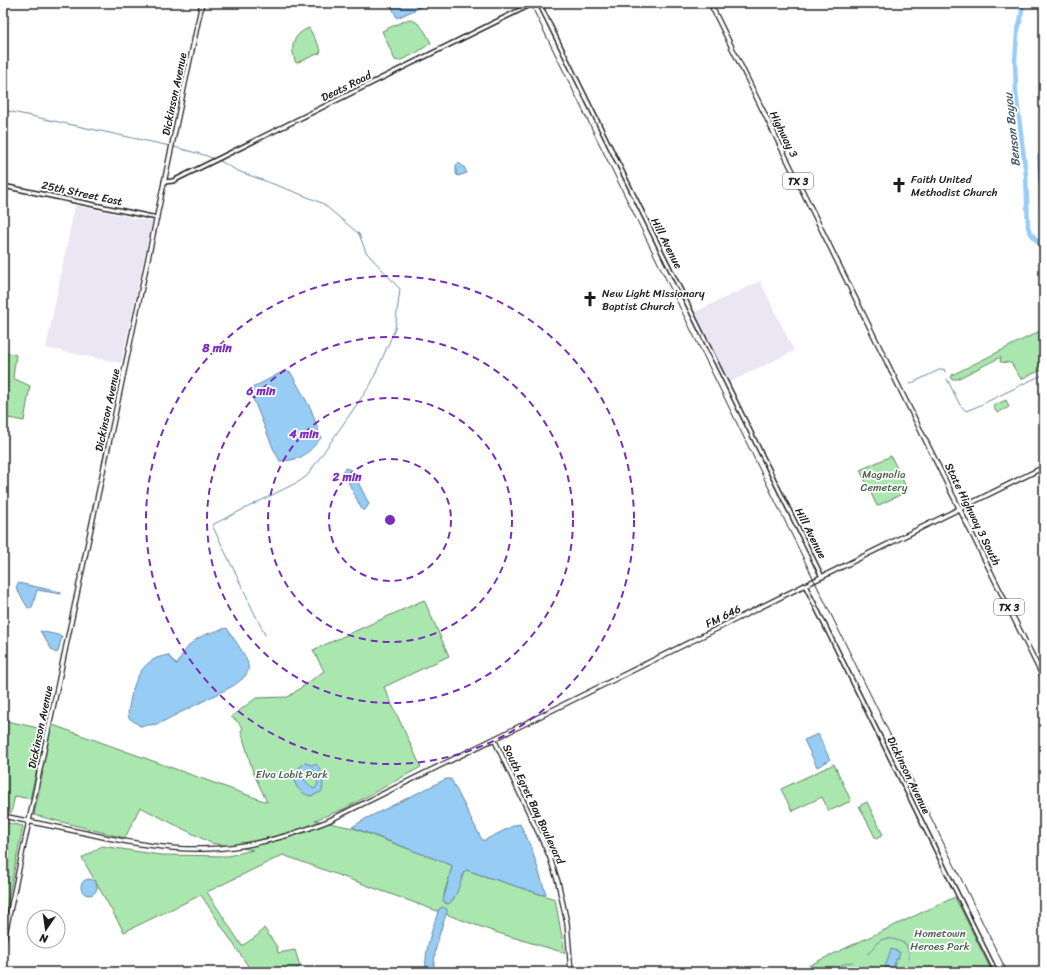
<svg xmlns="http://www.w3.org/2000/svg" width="1047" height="975" font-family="Sriracha,sans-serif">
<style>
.built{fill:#eae6f4}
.green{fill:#aae7ae;stroke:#638265}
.water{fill:#97ccf5;stroke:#66869e;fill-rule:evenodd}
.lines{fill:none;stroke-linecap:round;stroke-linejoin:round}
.stream{stroke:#66869e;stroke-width:1}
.river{stroke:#97ccf5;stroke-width:4.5}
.minor-casing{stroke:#1c1c1c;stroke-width:6}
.major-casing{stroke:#1c1c1c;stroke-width:6}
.minor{stroke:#fff;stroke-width:3}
.major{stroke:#fff;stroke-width:3.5}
.rail{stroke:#1c1c1c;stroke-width:1}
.ring{fill:none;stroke:#7b2cbf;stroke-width:2;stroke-dasharray:7 5}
.labels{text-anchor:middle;stroke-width:3.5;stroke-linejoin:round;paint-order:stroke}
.shield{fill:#fff;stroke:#606060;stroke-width:1}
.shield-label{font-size:10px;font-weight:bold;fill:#1c1c1c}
.street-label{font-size:11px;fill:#1c1c1c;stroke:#fff}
.poi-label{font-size:11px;fill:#1c1c1c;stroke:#fff;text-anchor:start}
.park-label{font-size:11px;fill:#4e634f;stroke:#fff}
.water-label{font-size:12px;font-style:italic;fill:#475a68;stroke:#fff}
.centre{fill:#7b2cbf;stroke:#fff;stroke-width:2}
.ring-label{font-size:12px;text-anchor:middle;font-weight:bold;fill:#7b2cbf;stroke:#fff;stroke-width:3.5;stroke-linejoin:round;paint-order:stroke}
</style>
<rect width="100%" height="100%" fill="#fff"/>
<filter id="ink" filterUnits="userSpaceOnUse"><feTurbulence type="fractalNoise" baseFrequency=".025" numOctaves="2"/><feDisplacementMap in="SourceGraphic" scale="8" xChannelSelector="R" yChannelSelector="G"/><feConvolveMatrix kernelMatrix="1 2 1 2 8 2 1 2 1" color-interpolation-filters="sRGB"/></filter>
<g filter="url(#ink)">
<path class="built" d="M75,205L152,222L121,363L46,348Z
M760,281L794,351L730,382L695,312Z"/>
<path class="green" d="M409,19C422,23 425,32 431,43L416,53L399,61L395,60L382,31Z
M309,28L321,50L320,53L296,63C289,47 293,34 309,28Z
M1044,329V369L1021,379L1011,363L1000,362L1001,357L957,379H951L952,375Z
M3,351L16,355L13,378L30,386L24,421L3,417Z
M1006,400L1009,407L997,413L993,406Z
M891,456L908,491L877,506L860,470Z
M424,600L449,656L384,687L421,767L344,809L315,820L353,828L451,865L452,867L444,894L445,903L448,904L464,872L466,870L555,899L565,953L495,932L283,855L207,892L242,946L258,935L264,928L277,947L278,953L295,950L300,966C294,975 277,971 267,971L265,972H252L201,895L124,932L82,858L102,846L160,855L228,856L253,850L211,843L140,807L125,838L34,815L43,772L37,769L30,799L15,796L11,813L3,811V720L51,731L53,725L267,802L253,772L241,731L243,728L237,721L231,717L256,698L288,697L324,671L313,650Z
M834,764L851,801L829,811L822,797L792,811L781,789Z
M867,802L883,835L876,839L859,806Z
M3,822L23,826L3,925Z
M955,897L992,972H796L816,962Z"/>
<path class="water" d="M395,3H420L421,7L397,18L391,5Z
M1041,151L1044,152V223L1041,215L1038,156Z
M459,163L464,167L467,173L458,176L456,174V165Z
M284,371L291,373L311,409L321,438C306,455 303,460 280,461L273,448L250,391L252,388Z
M345,468L352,470L369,504L365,510H362L343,472Z
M18,583L61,592V594L37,590L32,608H28L16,588Z
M227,628C232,637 251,660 248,670C247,677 238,682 233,686L158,724L140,726L129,718L128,713C131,695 135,670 153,660C157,657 164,656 168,655L177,665C189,639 200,635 227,628Z
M40,631L62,636L58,652L56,653L52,650Z
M818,734L830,760L817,767L804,740Z
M305,763L311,765L316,764C322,770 324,782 322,791L319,793L311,796C293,792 288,773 305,763ZM313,769L318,783L315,789L312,788L302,777L305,773Z
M446,779H451L452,781L482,840H485L515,825L520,824L531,847L546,894L543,895L466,870L464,872C461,880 456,901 448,904L443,901L452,867L451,865L352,827L367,818Z
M81 887a8 8 0 1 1 16 0a8 8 0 1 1-16 0Z
M442,907L447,909V912C440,932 433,950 434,972H426C424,950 432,930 439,909Z
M891,949L900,952L898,959H896L893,969L885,967Z"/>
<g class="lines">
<path class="stream" d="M3,110L170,146
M174,147L204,155L215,159
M218,160L238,171L295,192L322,203L359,234L366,252L400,289L395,329L371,384L307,476L300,481L212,525L248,599
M947,379L960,405L966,411L976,407L1044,374
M910,384L939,370L944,369L945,372
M249,602L265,635
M868,954C872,950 875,944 879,941C887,936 898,940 906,944L908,951
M836,972C840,964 844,963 853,962
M908,972L909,953"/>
<path class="river" d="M1023,3L1021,17L1017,34L1015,60L1016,93L1026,175L1028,227L1030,232L1044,250"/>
<defs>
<path id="minor" d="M539,3L822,577
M164,182L173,181L534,3
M3,186L157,218
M805,585L996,972"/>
<path id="major" d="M710,3L904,397L1044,679
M494,739L549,855L558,882L567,923L571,972
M3,816C32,822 61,828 90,834C127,842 165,850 204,849C247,848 289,837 328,821L1044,467
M3,944L202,3"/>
</defs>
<use href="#minor" class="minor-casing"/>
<use href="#major" class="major-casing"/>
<use href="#minor" class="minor"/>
<use href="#major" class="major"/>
<path class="rail" d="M530,3L1007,972"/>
</g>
</g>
<g class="ring">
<circle cx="390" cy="520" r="61"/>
<circle cx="390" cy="520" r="122"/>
<circle cx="390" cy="520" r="183"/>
<circle cx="390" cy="520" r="244"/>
</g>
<defs>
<symbol id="church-bare" viewBox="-9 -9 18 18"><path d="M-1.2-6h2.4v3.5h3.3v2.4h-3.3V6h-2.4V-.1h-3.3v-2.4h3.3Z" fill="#1c1c1c" stroke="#fff" stroke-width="2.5" paint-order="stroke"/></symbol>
</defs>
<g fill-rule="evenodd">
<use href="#church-bare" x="888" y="174" width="22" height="22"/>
<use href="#church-bare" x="579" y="288" width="22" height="22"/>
</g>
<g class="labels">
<g class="shield">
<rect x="783" y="173" width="30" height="16" rx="3"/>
<rect x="994" y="599" width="30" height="16" rx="3"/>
</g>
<g class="shield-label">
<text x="798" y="185">TX 3</text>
<text x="1009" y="611">TX 3</text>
</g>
<g class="street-label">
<text transform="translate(346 86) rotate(-26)" y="4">Deats Road</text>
<text transform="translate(174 94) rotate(-78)" y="4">Dickinson Avenue</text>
<text transform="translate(784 134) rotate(64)" y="4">Highway 3</text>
<text transform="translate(82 193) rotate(12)" y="4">25th Street East</text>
<text transform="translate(667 243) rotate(63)" y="4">Hill Avenue</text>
<text transform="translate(107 410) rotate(-78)" y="4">Dickinson Avenue</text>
<text transform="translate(973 514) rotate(64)" y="4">State Highway 3 South</text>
<text transform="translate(811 533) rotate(63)" y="4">Hill Avenue</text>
<text transform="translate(723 616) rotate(-26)" y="4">FM 646</text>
<text transform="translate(40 727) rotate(-78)" y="4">Dickinson Avenue</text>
<text transform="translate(909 775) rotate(64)" y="4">Dickinson Avenue</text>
<text transform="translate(534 804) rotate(65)" y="4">South Egret Bay Boulevard</text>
</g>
<g class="poi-label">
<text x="911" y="183">Faith United<tspan x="911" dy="13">Methodist Church</tspan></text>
<text x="602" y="297">New Light Missionary<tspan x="602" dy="13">Baptist Church</tspan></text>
</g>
<g class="park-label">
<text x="884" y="478">Magnolia<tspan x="884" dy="13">Cemetery</tspan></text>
<text x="292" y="778">Elva Lobit Park</text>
<text x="940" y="937">Hometown<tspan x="940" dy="13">Heroes Park</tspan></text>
</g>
<g class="water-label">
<text transform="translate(1012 130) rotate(-96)" y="4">Benson Bayou</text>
</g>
</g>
<circle cx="390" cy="520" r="6" class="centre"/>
<g class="ring-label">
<text x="217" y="352">8 min</text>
<text x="261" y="395">6 min</text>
<text x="304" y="438">4 min</text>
<text x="347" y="481">2 min</text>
</g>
<rect width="1047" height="975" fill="none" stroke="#fff" stroke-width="16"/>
<rect x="8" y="8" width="1031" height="959" fill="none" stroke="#1c1c1c" stroke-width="1.5" filter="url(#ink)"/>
<g transform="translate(46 929) rotate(193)"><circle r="19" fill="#ffffff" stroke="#a4a4a4"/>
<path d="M0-3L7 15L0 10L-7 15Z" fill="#1c1c1c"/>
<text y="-6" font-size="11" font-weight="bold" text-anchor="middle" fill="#1c1c1c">N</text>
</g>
</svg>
